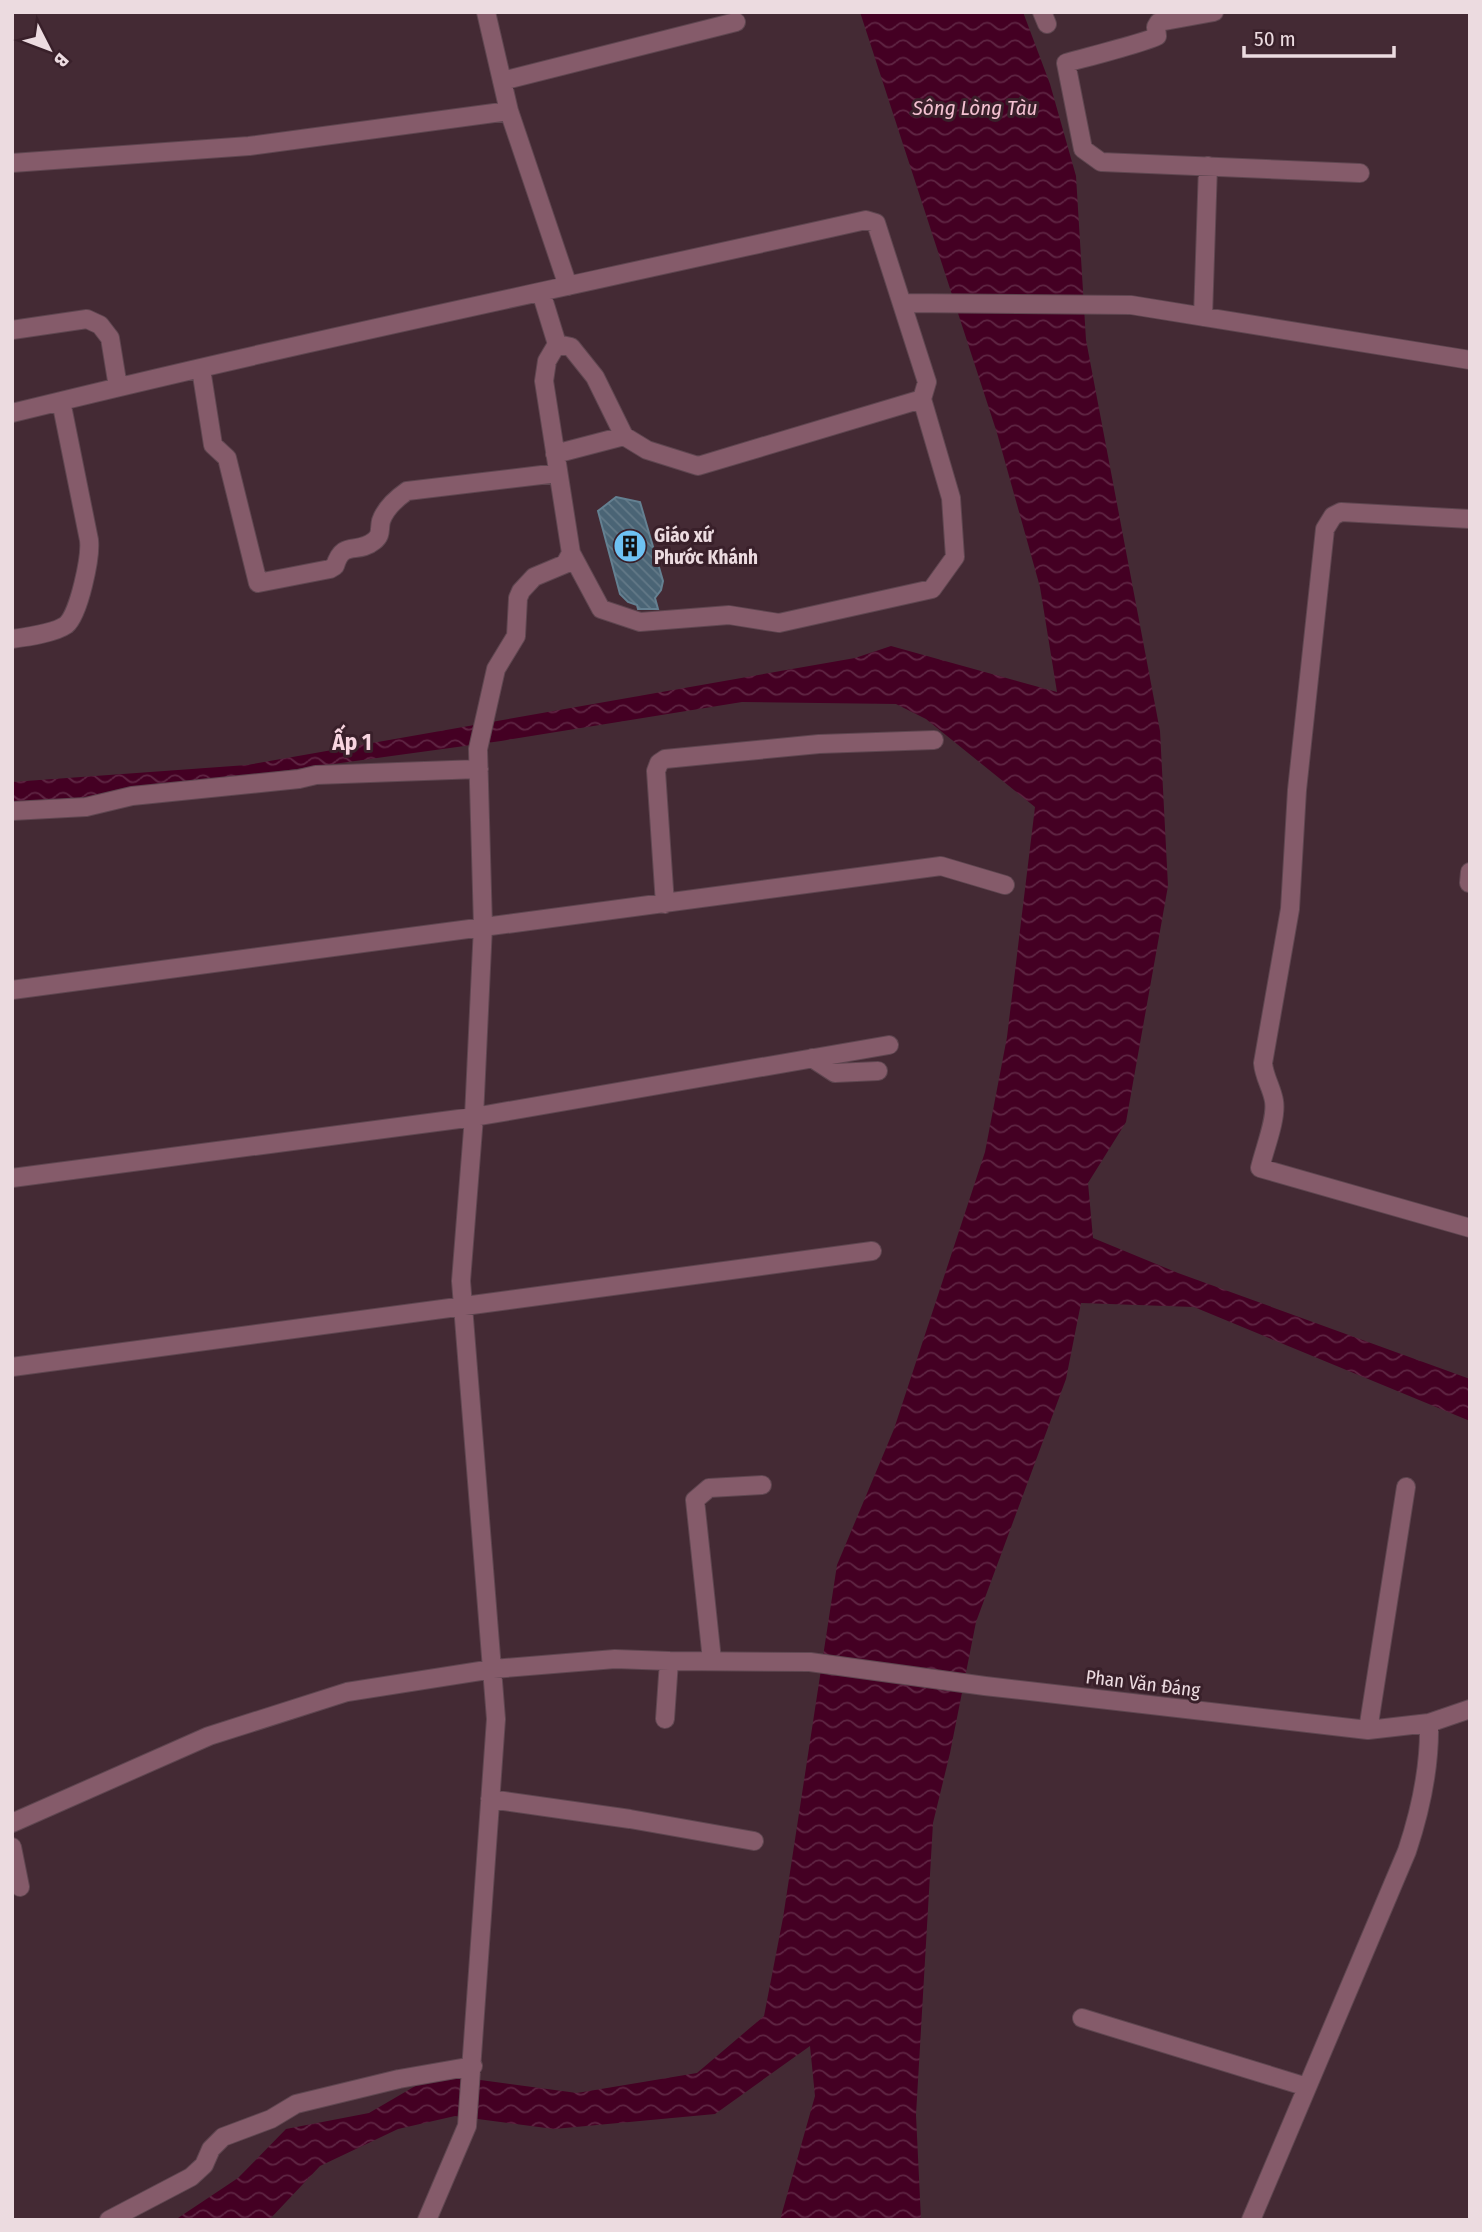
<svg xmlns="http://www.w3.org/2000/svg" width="1482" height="2232" font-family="'Fira Sans Condensed',sans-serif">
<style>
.water{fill:url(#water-waves)}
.building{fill:url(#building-back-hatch);stroke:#648091;stroke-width:2}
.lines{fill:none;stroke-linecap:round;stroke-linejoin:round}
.minor-casing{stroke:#5f4650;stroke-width:20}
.minor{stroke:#855b6a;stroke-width:18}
.labels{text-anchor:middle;stroke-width:6;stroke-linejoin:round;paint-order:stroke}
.poi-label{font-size:19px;font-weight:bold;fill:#ecdbe0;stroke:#39202a;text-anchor:start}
.street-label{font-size:19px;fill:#ecdbe0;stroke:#39202a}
.water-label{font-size:21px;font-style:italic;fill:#f4c0d1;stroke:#39202a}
.quarter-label{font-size:23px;font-weight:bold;fill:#f8d5e0;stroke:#39202a}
</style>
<defs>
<pattern id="water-waves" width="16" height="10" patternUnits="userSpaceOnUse" patternTransform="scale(1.75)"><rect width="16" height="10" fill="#440023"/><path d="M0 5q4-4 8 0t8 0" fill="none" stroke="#5f2543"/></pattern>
<pattern id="building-back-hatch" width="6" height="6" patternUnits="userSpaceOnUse" patternTransform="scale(1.75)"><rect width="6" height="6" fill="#4a6475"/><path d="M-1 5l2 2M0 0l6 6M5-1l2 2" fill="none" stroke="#647a88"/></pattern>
</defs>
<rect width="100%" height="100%" fill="#442a34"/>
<path class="water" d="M860,12H1023L1050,84L1076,176L1086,340L1160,731L1168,886L1126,1122L1088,1183L1093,1238L1178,1273L1470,1379V1421L1194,1307L1081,1303L1066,1379L976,1622L950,1753L933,1823L916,2115L921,2220H780L815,2096L810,2046L715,2114L554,2129L455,2116L398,2129L320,2166L269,2220H175L238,2178L286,2129L369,2113L436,2074L577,2093L697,2073L764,2016L783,1918L837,1565L894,1429L985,1152L1007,1037L1035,807L926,719L896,704L742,702L501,741L12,808V782L247,765L855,658L891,646L1057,692L1040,587L997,433Z"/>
<path class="building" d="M616,497L640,502L663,581L661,590L655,598L658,609H638L637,605L628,602L620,594L598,511Z"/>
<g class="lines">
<defs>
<path id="minor" d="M486,12L509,111L568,286
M1042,12L1047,24
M1214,12L1159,22L1156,27L1157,36C1151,41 1080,59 1066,63L1083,149L1101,162L1360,173
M502,81L736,22
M12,163L249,146L509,111
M903,303L1131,305L1470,360
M1203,317L1208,166
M12,330L87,319L100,325L110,338L118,387
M201,369L213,445L227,458L258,583L330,569L335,566C343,539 357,555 374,541C382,535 379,529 381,521C385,509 397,498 407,491L558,473
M12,413C295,343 581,284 866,220L876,223L927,382L922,399L698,466L647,450L624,436L595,377L571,347L557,344L541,292
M555,454L624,436
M1470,519L1341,512L1333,516L1325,529L1297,790L1290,909L1263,1063C1264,1077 1272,1088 1274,1101C1277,1119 1264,1150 1260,1168L1470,1228
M571,553L601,609L640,622L729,615L779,623L932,589L955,557L951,498L922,399
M12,639C26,637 55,633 66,625C79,614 91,557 89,540L61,401
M12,811L86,807L132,796L299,779L316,775L479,769
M1469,883L1470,872
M665,904L656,771L659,763L665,759L819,744L934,740
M12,990L941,866L1005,885
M812,1058L835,1073L878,1071
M12,1178L474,1117L889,1045
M12,1367L872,1251
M712,1660L695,1500L709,1488L762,1485
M665,1719L669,1661
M1368,1730L1406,1487
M490,1799L630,1819L754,1841
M12,1823L209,1736L347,1692L493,1669L615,1659L669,1661L810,1662L985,1686L1368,1730L1429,1723L1470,1709
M12,1847L20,1887
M1082,2018L1307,2087
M109,2220L191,2177L204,2165L211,2149L223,2137L271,2119L296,2104L399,2079L473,2066
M427,2220L467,2126L496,1719L461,1281L474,1117L483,926L478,749L496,669L516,636L518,598L521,591L534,577L565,564L571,553L544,381L547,361L557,344
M1251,2220L1407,1851C1421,1809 1430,1767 1429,1723"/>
</defs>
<use href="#minor" class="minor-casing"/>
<use href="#minor" class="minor"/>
</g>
<defs>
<symbol id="building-disc" viewBox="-11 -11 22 22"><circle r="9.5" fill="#6ec2f3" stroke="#39202a"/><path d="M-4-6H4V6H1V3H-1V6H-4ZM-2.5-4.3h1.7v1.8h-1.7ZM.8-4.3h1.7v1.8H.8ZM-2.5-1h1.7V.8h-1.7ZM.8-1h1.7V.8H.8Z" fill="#111"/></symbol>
</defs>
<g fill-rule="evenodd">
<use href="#building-disc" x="611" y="527" width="38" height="38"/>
</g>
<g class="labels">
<g class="poi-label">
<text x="654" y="542">Giáo xứ<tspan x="654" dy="22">Phước Khánh</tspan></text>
</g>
<g class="street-label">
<text transform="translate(1143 1683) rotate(7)" y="7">Phan Văn Đáng</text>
</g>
<g class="water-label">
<text x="975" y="115">Sông Lòng Tàu</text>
</g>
<g class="quarter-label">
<text x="352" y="750">Ấp 1</text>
</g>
</g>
<rect width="1482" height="2232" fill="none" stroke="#ecdbe0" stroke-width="28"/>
<g transform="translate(49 49) rotate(132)" stroke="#39202a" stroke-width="5" paint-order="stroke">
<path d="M0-5L12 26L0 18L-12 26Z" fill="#ecdbe0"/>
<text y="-10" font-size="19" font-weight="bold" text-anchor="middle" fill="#ecdbe0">B</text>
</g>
<path d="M1244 46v10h150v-10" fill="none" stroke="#ecdbe0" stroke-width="3.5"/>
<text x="1254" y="46" font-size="21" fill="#ecdbe0" stroke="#39202a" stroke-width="5" paint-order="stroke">50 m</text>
</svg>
